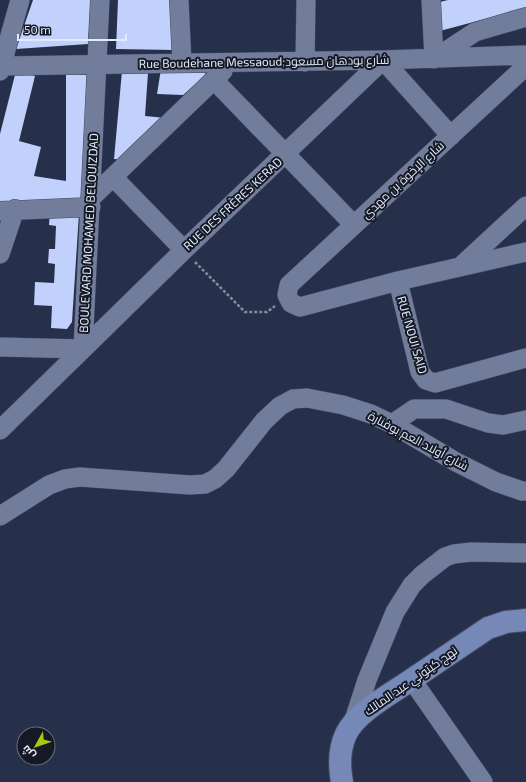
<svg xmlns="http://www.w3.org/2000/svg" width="526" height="782" font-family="'Exo 2',Cairo,sans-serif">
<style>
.building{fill:#c1d1fc}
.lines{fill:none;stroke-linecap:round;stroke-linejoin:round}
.minor-casing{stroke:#434a61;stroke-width:20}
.major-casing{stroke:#434a61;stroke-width:24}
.path{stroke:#848ca2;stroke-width:2.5;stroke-dasharray:3 2;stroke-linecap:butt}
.minor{stroke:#717d9b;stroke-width:19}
.major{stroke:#7688b8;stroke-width:22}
.labels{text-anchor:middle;stroke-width:4;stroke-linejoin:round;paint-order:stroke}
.street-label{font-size:12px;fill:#e3eafb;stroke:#151925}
</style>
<rect width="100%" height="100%" fill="#27304b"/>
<path class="building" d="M33,0H91L88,44L16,49Z
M118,0H174L173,50L116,49Z
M448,0H526V8L436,32V3Z
M199,68L207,75L183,95L157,94L161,69Z
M16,71L35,76L19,141L41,147L34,176L66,181V74L89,75L82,198L0,202V134Z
M122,71L148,73L145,116L166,118L127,160L114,159Z
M50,211L79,213L72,322L67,329L51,328L52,306L34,305L35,282L54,283L55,264L48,263L49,249H55L56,226L49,225Z"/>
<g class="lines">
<defs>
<path id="minor" d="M179,0L182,63
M431,0L434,59L475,32L526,17
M305,62L306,0
M2,66L383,60L526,55
M526,66L289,285L287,295L291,303L300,307L398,281L526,252
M0,71L20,0
M214,80L354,225
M113,177L184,250
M91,198L223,71
M0,211L91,207
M0,254L15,209
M460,267L526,206
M398,281L420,372L426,380L435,383L526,358
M0,347L83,349L184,250L383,60L451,136
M392,424L414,409H446L488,423L503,425L526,420
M0,430L83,349L100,0
M0,516L49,485L65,479L80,477L190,485L205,484L215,479L226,469L264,421L280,406L293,399L307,398L343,405L371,414L392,424L456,462L496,482L522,491H526
M412,680L483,782
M353,723L367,680L395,612L412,585L422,575L445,557L454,554L471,552L526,553"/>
<path id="major" d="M342,782C339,766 339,749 346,734C356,712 394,692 414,678C438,662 463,645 488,628L506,622L526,620"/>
</defs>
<use href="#minor" class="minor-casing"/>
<use href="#major" class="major-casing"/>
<path class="path" d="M195,262L245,312H267L275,306"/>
<use href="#minor" class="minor"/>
<use href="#major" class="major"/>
</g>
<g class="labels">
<g class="street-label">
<text transform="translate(264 62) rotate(-1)" y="4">Rue Boudehane Messaoud;شارع بودهان مسعود</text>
<text transform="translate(403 180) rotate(-43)" y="4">شارع الإخوة بن مهدي</text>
<text transform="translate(233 204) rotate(-43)" y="4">RUE DES FRÈRES KERAD</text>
<text transform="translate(89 233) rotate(-87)" y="4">BOULEVARD MOHAMED BELOUIZDAD</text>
<text transform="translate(412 335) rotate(74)" y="4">RUE NOUI SAID</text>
<text transform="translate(418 441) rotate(28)" y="4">شارع أولاد العم بوفنارة</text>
<text transform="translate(411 681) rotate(-35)" y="4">نهج كيتوني عبد المالك</text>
</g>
</g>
<g transform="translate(36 746) rotate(230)"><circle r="19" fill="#151925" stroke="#676d7b"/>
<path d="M0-3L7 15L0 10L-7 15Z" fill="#acc613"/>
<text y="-6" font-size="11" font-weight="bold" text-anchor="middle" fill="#e3eafb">ش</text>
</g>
<path d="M18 34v6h108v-6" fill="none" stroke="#e3eafb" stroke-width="2"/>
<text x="24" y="34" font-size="12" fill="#e3eafb" stroke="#151925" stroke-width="3" paint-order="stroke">50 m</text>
</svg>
